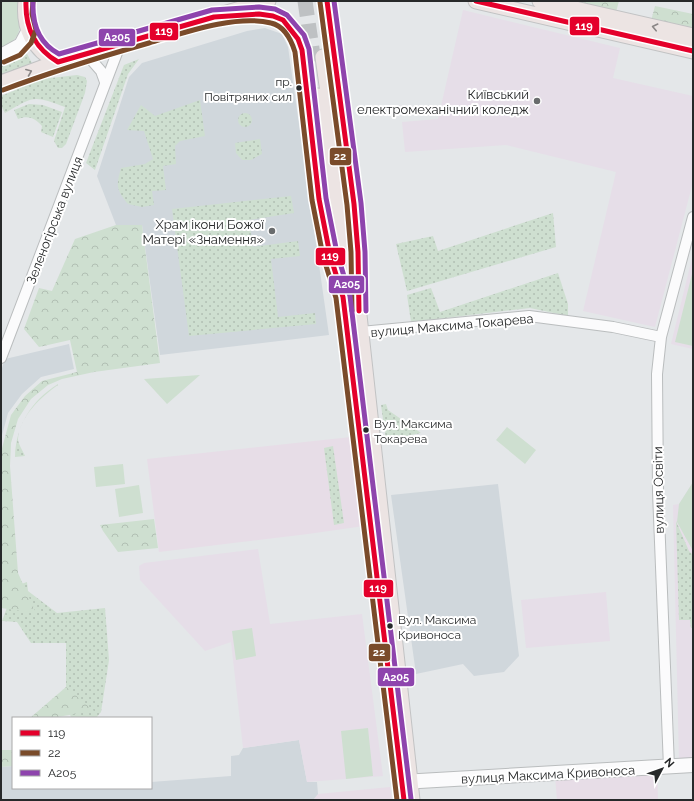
<svg xmlns="http://www.w3.org/2000/svg" width="694" height="801" font-family="Raleway,sans-serif">
<style>
.commercial{fill:#e7dde7}
.built{fill:#d0d7dc}
.education{fill:#e6dee8}
.grass{fill:url(#grass-dots)}
.forest{fill:url(#forest-crowns)}
.park{fill:#cedfd0}
.lines{fill:none;stroke-linecap:round;stroke-linejoin:round}
.primary-tunnel{stroke:#bec1c3;stroke-width:15;stroke-dasharray:15 8;stroke-linecap:butt}
.street-casing{stroke:#babdbe;stroke-width:12}
.secondary-casing{stroke:#babdbe;stroke-width:16}
.primary-casing{stroke:#c2c3c4;stroke-width:17}
.street{stroke:#fbfbfc;stroke-width:10}
.secondary{stroke:#fbfbfc;stroke-width:14}
.primary{stroke:#ece4e3;stroke-width:15}
.bus-1-casing{stroke:#fff;stroke-width:8}
.bus-2-casing{stroke:#fff;stroke-width:8}
.bus-3-casing{stroke:#fff;stroke-width:8}
.bus-1{stroke:#e4002b;stroke-width:5}
.bus-2{stroke:#7a4b2a;stroke-width:5}
.bus-3{stroke:#8e44ad;stroke-width:5}
.oneway{stroke:#8a8686}
.bus-dot{fill:#27292a;stroke:#fff;stroke-width:1.5}
.poi-dot{fill:#696c6d;stroke:#fff;stroke-width:1.5}
.labels{text-anchor:middle;stroke-width:4;stroke-linejoin:round;paint-order:stroke}
.bus-label{font-size:12px;fill:#27292a;stroke:#fff;text-anchor:start}
.poi-label{font-size:13px;fill:#27292a;stroke:#fff;text-anchor:end}
.street-label{font-size:13px;fill:#27292a;stroke:#fff}
.line-badge{stroke:#fff;stroke-width:1.5}
.badge-label{font-size:11px;text-anchor:middle;font-weight:bold;fill:#fff}
</style>
<defs>
<pattern id="grass-dots" width="8" height="8" patternUnits="userSpaceOnUse"><rect width="8" height="8" fill="#cedfd0"/><path d="M2 2h.1M6 6h.1" fill="none" stroke="#b1bfb3" stroke-width="1.8" stroke-linecap="round"/></pattern>
<pattern id="forest-crowns" width="20" height="18" patternUnits="userSpaceOnUse"><rect width="20" height="18" fill="#cedfd0"/><path d="M2 6a3 3 0 1 1 6 0M12 15a3 3 0 1 1 6 0" fill="none" stroke="#b1bfb3"/></pattern>
</defs>
<rect width="100%" height="100%" fill="#e4e7e9"/>
<path class="commercial" d="M351,437L364,526L308,534L159,552L147,459Z
M657,770L658,800H557L555,776Z
M390,787L392,800H313L318,794Z"/>
<path class="built" d="M265,28L282,34L288,47L329,335L160,355L142,225H116L97,176L129,77L142,63L247,31Z
M69,344L74,369L41,377L22,394L8,413L1,439V371L5,359Z
M498,484L519,656L504,672L474,676L463,664L416,674L391,495Z
M299,740L307,782H317L318,794L313,800H1V767L13,766V788H151V782L231,776V756L239,755L243,748Z"/>
<path class="education" d="M463,10L620,48L613,78L693,96L691,121L693,122V182L655,327L583,311L616,172L506,145L405,152L402,122L438,119Z
M693,254V349L671,344Z
M693,482V761H679L673,505L679,504Z
M258,549L270,624L362,614L383,776L307,782L299,740L243,748L231,642L205,651L140,580L139,566L144,563Z
M606,592L610,641L526,648L521,600Z"/>
<path class="grass" d="M25,50L32,63L1,76V60Z
M139,59L128,74L95,170L86,163L124,65Z
M77,75L85,77L87,81L85,93L66,144L62,148H58L54,141L65,107C33,95 34,96 5,113L1,106V96L42,79Z
M200,100L205,136L180,141L175,146L176,164L163,166L166,190L152,191L154,205L142,207L128,204C116,189 116,186 121,168L145,164L153,159L144,131L127,130L141,105L155,116Z
M29,104L43,105L62,112L53,137L41,132L42,126C35,118 28,115 18,119L14,110Z
M238 120a7 7 0 1 1 14 0a7 7 0 1 1-14 0Z
M260,139L262,154L251,160H242L236,153L235,143Z
M291,196L294,213L249,220L253,247L298,241L300,256L271,259L278,317L315,313L316,324L189,336L172,209Z
M553,213L556,247L407,291L396,244L433,236L438,251Z
M558,273L568,304V316L530,308L411,322L407,295L431,288L440,312Z
M58,384V385C41,397 20,416 18,439C18,444 23,451 25,456L15,457C16,425 31,401 58,384Z
M386,404L388,410L421,433L386,440L381,405Z
M333,446L344,523L334,525L324,448Z
M676,521L689,551L693,555V628H691L690,620H679Z
M27,582L28,591L57,613L105,608L109,660L101,712L96,718H71L70,714L66,687V643H31L17,622L2,621L15,586Z"/>
<path class="forest" d="M567,1H619L616,12Z
M655,6L693,14V30L651,21Z
M116,225H142L160,363L94,372L62,379L48,385L31,399L18,419L11,443L10,466L18,573L36,613L1,608V452L11,415L25,396L42,381L77,372L70,340L39,347L24,329L39,288L52,291L75,239Z
M154,519L158,548L118,552L103,531L100,525Z
M66,687L94,711L51,718H30Z
M1,750H13V766L1,767Z"/>
<path class="park" d="M1,1H18C17,29 28,31 1,51Z
M693,270V346L675,342Z
M200,375L167,404L144,379Z
M507,427L536,450L525,464L496,440Z
M123,464L125,484L96,487L94,467Z
M693,482V551L677,522L679,504Z
M139,485L143,513L119,517L115,489Z
M252,628L256,656L236,660L232,631Z
M368,728L373,776L346,779L341,731Z"/>
<g class="lines">
<path class="primary-tunnel" d="M305,1L314,62"/>
<defs>
<path id="street" d="M87,55L101,71L105,82
M361,332L529,316L613,327L661,337
M1,358L120,45
M669,767L658,492L657,374L661,337L693,217"/>
<path id="secondary" d="M1,56L21,45L29,30
M402,782L693,765"/>
<path id="primary" d="M26,1C23,27 33,50 58,62
M327,1L342,120
M476,1L693,51
M540,1L693,36
M214,17C252,15 289,5 302,50L319,199L327,241
M323,57L357,297L412,800
M1,83L58,62L268,1
M318,96L387,670"/>
</defs>
<use href="#street" class="street-casing"/>
<use href="#secondary" class="secondary-casing"/>
<use href="#primary" class="primary-casing"/>
<use href="#street" class="street"/>
<use href="#secondary" class="secondary"/>
<use href="#primary" class="primary"/>
<defs>
<path id="bus-1" d="M26,1C25,28 34,48 58,62L214,17L259,14L273,16L283,20L298,39L302,50L319,199L330,255L343,297L404,800
M327,1L354,204L358,252L359,311
M476,1L693,51"/>
<path id="bus-2" d="M320,2L347,205L351,252L352,311
M4,62L20,55L31,43L36,30L32,14L33,1
M3,90C51,72 100,57 149,43C183,33 236,14 271,23C284,26 291,39 295,52L312,200L323,256L336,298L397,800"/>
<path id="bus-3" d="M33,1C32,24 38,43 59,54L212,10L259,7L275,9L287,15L304,35L309,49L326,198L337,253L350,296L411,799
M334,1L361,203L365,252L366,311"/>
</defs>
<use href="#bus-1" class="bus-1-casing"/>
<use href="#bus-2" class="bus-2-casing"/>
<use href="#bus-3" class="bus-3-casing"/>
<use href="#bus-1" class="bus-1"/>
<use href="#bus-2" class="bus-2"/>
<use href="#bus-3" class="bus-3"/>
</g>
<defs><path id="oneway-chevron" d="M-2-3.5L2.5 0L-2 3.5" fill="none" stroke-width="1.6" stroke-linecap="round" stroke-linejoin="round"/></defs>
<g class="oneway">
<use href="#oneway-chevron" transform="translate(655 27) rotate(-167)"/>
<use href="#oneway-chevron" transform="translate(29 72) rotate(-22)"/>
</g>
<g class="bus-dot">
<circle cx="299" cy="88" r="3.5"/>
<circle cx="366" cy="430" r="3.5"/>
<circle cx="390" cy="626" r="3.5"/>
</g>
<g class="poi-dot">
<circle cx="537" cy="101" r="4"/>
<circle cx="272" cy="231" r="4"/>
</g>
<g class="labels">
<g class="bus-label">
<text x="292" y="86" text-anchor="end">пр.<tspan x="292" dy="15">Повітряних сил</tspan></text>
<text x="374" y="428">Вул. Максима<tspan x="374" dy="15">Токарева</tspan></text>
<text x="398" y="624">Вул. Максима<tspan x="398" dy="15">Кривоноса</tspan></text>
</g>
<g class="poi-label">
<text x="529" y="99">Київський<tspan x="529" dy="15">електромеханічний коледж</tspan></text>
<text x="264" y="229">Храм ікони Божої<tspan x="264" dy="15">Матері «Знамення»</tspan></text>
</g>
<g class="street-label">
<text transform="translate(54 220) rotate(-69)" y="5">Зеленогірська вулиця</text>
<text transform="translate(452 325) rotate(-5)" y="5">вулиця Максима Токарева</text>
<text transform="translate(658 490) rotate(-91)" y="5">вулиця Освіти</text>
<text transform="translate(548 774) rotate(-3)" y="5">вулиця Максима Кривоноса</text>
</g>
</g>
<g class="line-badge">
<rect x="569" y="16" width="31" height="20" rx="4" fill="#e4002b"/>
<rect x="149" y="22" width="30" height="19" rx="4" fill="#e4002b"/>
<rect x="98" y="28" width="38" height="19" rx="4" fill="#8e44ad"/>
<rect x="329" y="147" width="23" height="19" rx="4" fill="#7a4b2a"/>
<rect x="315" y="247" width="31" height="19" rx="4" fill="#e4002b"/>
<rect x="328" y="275" width="37" height="19" rx="4" fill="#8e44ad"/>
<rect x="363" y="579" width="31" height="19" rx="4" fill="#e4002b"/>
<rect x="368" y="643" width="23" height="19" rx="4" fill="#7a4b2a"/>
<rect x="377" y="667" width="38" height="20" rx="4" fill="#8e44ad"/>
</g>
<g class="badge-label">
<text x="584" y="30">119</text>
<text x="164" y="35">119</text>
<text x="117" y="41">А205</text>
<text x="340" y="160">22</text>
<text x="330" y="260">119</text>
<text x="347" y="288">А205</text>
<text x="378" y="592">119</text>
<text x="379" y="656">22</text>
<text x="396" y="681">А205</text>
</g>
<rect width="694" height="801" fill="none" stroke="#27292a" stroke-width="4"/>
<rect x="12" y="717" width="140" height="72" fill="#ffffff" stroke="#a9a9aa"/>
<rect x="20" y="730" width="20" height="6" fill="#e4002b" stroke="#a9a9aa"/>
<text x="48" y="737" font-size="12" fill="#27292a">119</text>
<rect x="20" y="750" width="20" height="6" fill="#7a4b2a" stroke="#a9a9aa"/>
<text x="48" y="757" font-size="12" fill="#27292a">22</text>
<rect x="20" y="770" width="20" height="6" fill="#8e44ad" stroke="#a9a9aa"/>
<text x="48" y="777" font-size="12" fill="#27292a">А205</text>
<g transform="translate(662 769) rotate(49)" stroke="#ffffff" stroke-width="3" paint-order="stroke">
<path d="M0-3L7 15L0 10L-7 15Z" fill="#27292a"/>
<text y="-6" font-size="11" font-weight="bold" text-anchor="middle" fill="#27292a">N</text>
</g>
</svg>
